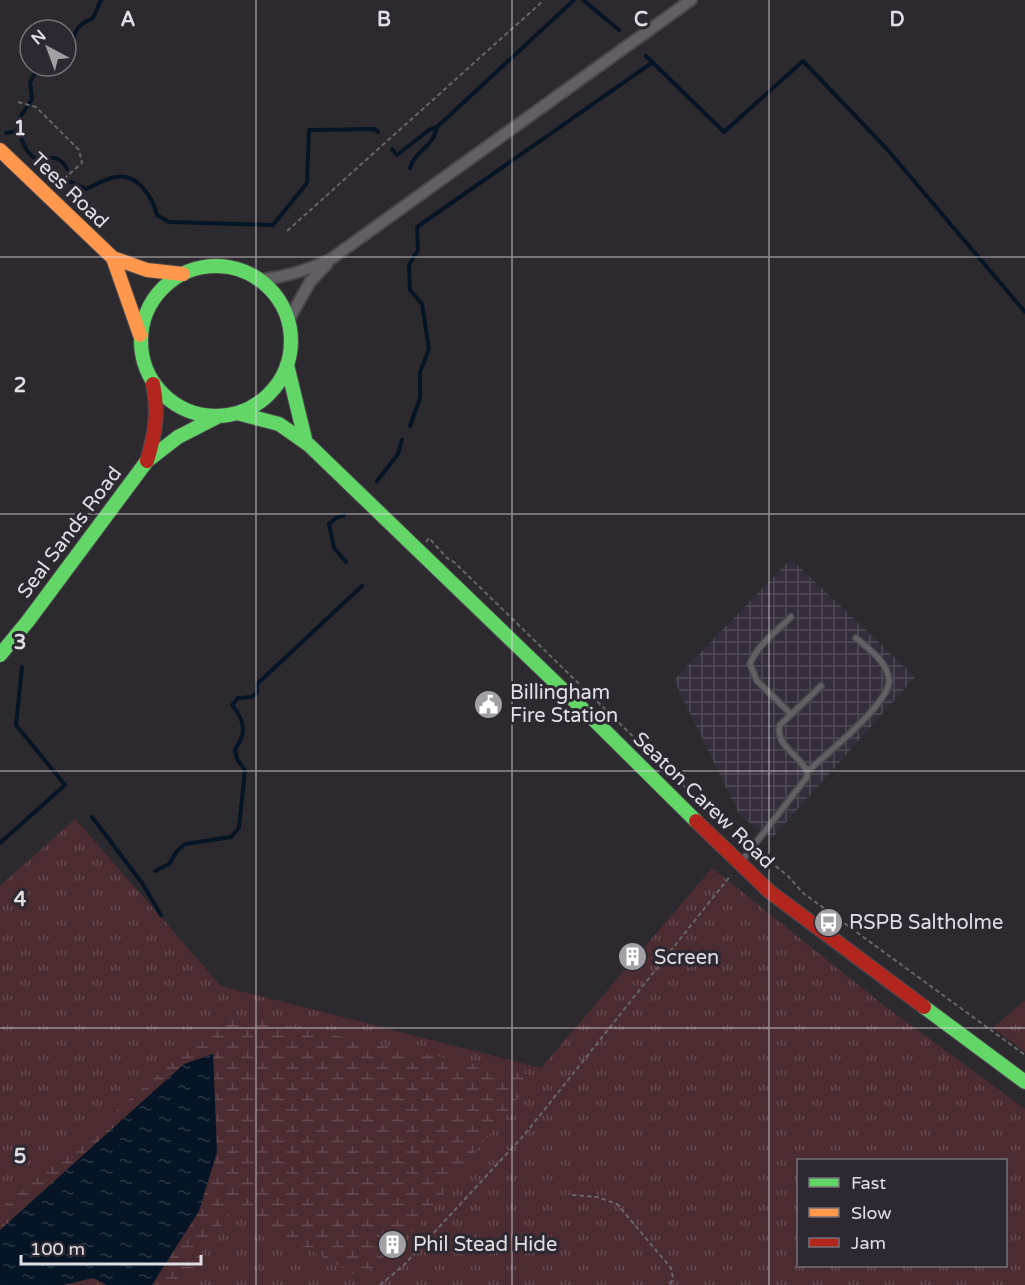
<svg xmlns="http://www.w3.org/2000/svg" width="1025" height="1285" font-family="'Varela Round',sans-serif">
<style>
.industrial{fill:url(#industrial-grid)}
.grass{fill:url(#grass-tufts);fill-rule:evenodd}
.wetland{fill:url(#wetland-marsh)}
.water{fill:url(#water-ripples)}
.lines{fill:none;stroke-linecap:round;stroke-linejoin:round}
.stream{stroke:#051526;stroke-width:4}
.lane-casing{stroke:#4a484c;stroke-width:8}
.street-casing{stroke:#4a484c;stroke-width:14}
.fast-casing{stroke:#4a484c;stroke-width:16}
.slow-casing{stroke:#4a484c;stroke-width:16}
.jam-casing{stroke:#4a484c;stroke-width:16}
.path{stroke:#68666a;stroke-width:2;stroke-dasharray:4.5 3;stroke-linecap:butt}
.lane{stroke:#636065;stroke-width:5}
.street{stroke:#636065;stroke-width:10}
.fast{stroke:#63d668;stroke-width:14}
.slow{stroke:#ff974d;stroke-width:14}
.jam{stroke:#b3261e;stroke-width:14}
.grid{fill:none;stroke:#e1dee4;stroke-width:1.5;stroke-opacity:0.55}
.labels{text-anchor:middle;stroke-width:6;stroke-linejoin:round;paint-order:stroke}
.street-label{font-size:20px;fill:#e1dee4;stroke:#2d2831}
.poi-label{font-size:20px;fill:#e1dee4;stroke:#2d2831;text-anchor:start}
.grid-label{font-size:20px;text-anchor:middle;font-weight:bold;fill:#e1dee4;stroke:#2d2831;stroke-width:6;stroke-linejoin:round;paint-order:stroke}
</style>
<defs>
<pattern id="industrial-grid" width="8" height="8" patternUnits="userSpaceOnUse" patternTransform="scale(1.5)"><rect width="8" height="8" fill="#352d3b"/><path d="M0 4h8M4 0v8" fill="none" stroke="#524b57"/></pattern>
<pattern id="grass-tufts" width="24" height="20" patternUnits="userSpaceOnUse" patternTransform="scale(1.5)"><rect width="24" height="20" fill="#4b2c31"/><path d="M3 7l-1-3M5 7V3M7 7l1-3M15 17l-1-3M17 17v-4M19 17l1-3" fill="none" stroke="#654a4f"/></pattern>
<pattern id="wetland-marsh" width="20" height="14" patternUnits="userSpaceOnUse" patternTransform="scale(1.5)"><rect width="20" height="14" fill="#4b2c31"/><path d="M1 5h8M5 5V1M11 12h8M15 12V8" fill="none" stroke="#654a4f"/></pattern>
<pattern id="water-ripples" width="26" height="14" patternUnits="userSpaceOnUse" patternTransform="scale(1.5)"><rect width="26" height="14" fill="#051526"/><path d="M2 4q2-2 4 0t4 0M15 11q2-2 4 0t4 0" fill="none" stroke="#293745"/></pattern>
</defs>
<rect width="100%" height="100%" fill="#2d2a2f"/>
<path class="industrial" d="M791,559L915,677L772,838L740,816L674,680Z"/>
<path class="grass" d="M75,819L221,986L541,1068L712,868L882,1004L1025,1109V1285H0V886ZM798,1160H1006V1266H798Z
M1025,1000V1052L993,1028Z"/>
<path class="wetland" d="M230,1014L535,1076L419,1225L361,1278L233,1208L181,1285H152L199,1211L217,1152L213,1055L184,1064L0,1230V1209Z
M93,1278L107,1285H63Z"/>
<path class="water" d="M213,1054L217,1152L199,1211L152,1285H107L93,1278L63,1285H0V1230L184,1064Z"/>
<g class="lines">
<path class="stream" d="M583,0L619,30
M66,44L73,42C75,28 80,24 93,18L101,0
M646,56L724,132L803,61L886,148L1025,312
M437,127L574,0
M18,131L17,122L32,99L30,82L37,70L47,66
M6,133L18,131C24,144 25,153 38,160C51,156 61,156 67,169
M392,149L397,155L429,130L437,127C433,148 416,149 410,168
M71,182L86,189C95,185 106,178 116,177C138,173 153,198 157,215L169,222L273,225L307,183L309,130L375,129L378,132
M410,426L420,398V372L429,349L422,304L410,290L409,265L418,250L417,227L653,62
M377,481L398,454L402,440
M344,515L336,518L329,524L334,548L346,562
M92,817L142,883L161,915
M0,843L65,785L16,725L22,667
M155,871L169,864L177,851L185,844L231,837L239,828L245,770L237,759L235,749C247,734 245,720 232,705L238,698L251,697L257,693V684L362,586"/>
<defs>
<path id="lane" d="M791,617C777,631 757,645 750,664L757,681L791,714
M807,772C801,755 774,746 780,725L821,686
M741,862L807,777V772C825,755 889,704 889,681C889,663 868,648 856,638"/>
<path id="street" d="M259,280C286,277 307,271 331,259L691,0
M288,321L310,282L327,264"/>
<path id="fast" d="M141 341a75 75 0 1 1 150 0a75 75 0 1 1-150 0Z
M287,365L305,439
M237,413L279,424L309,445L588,714L696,821
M0,655L28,621L147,461L178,437L217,417
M924,1007L1025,1082"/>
<path id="slow" d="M0,150L113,258L147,270L183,274
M113,258L140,335"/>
<path id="jam" d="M147,461C155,435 159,411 153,384
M696,821L770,892L924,1007"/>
</defs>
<use href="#lane" class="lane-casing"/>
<use href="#street" class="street-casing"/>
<use href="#fast" class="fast-casing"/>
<use href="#slow" class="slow-casing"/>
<use href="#jam" class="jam-casing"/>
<path class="path" d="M18,102L36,107L79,150L82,163L57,185
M287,231L544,0
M426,542L429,538L447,558L454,562L689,791L747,842
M758,852L788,876L803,893L1025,1055
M572,1195L597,1197L617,1204L671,1268L673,1278L670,1285
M380,1285L404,1265L525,1134L731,875"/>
<use href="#lane" class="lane"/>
<use href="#street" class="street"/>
<use href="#fast" class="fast"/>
<use href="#slow" class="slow"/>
<use href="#jam" class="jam"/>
</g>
<path class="grid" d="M256,0V1285M512,0V1285M769,0V1285M0,257H1025M0,514H1025M0,771H1025M0,1028H1025"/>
<defs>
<symbol id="civic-disc" viewBox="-11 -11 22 22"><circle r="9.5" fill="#a29fa5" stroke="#2d2831"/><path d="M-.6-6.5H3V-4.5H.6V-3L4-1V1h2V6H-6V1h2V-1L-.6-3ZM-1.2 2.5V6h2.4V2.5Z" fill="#fff"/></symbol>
<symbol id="bus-disc" viewBox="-11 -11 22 22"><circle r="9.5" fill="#a29fa5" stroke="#2d2831"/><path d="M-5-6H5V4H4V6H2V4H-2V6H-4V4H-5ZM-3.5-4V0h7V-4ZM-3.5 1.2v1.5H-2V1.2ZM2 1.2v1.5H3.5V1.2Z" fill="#fff"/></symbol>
<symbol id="building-disc" viewBox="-11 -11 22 22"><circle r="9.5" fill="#a29fa5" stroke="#2d2831"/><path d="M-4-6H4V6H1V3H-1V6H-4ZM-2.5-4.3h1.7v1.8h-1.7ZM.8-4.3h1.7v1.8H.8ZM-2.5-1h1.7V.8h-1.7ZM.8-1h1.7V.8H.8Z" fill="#fff"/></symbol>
</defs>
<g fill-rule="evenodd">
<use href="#civic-disc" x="472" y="688" width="33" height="33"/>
<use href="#bus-disc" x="812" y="906" width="33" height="33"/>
<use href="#building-disc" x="616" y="940" width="33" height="33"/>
<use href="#building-disc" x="376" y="1228" width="33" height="33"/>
</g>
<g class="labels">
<g class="street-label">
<text transform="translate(70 190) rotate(44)" y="7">Tees Road</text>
<text transform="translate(69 532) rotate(-53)" y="7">Seal Sands Road</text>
<text transform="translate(704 800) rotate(44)" y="7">Seaton Carew Road</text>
</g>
<g class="poi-label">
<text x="510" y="699">Billingham<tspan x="510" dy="23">Fire Station</tspan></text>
<text x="849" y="929">RSPB Saltholme</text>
<text x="654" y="964">Screen</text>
<text x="413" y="1251">Phil Stead Hide</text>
</g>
</g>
<g class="grid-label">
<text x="128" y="26">A</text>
<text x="384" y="26">B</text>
<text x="641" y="26">C</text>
<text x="897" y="26">D</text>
<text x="20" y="135">1</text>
<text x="20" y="392">2</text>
<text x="20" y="649">3</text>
<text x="20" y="906">4</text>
<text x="20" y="1163">5</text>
</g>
<rect x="797" y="1159" width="210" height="108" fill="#2d2831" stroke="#757179" stroke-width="1.5"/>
<rect x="809" y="1178" width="30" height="9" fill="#63d668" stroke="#757179" stroke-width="1.5"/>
<text x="851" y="1189" font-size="18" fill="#e1dee4">Fast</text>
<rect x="809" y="1208" width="30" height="9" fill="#ff974d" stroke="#757179" stroke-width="1.5"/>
<text x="851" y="1219" font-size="18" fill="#e1dee4">Slow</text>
<rect x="809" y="1238" width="30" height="9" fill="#b3261e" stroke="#757179" stroke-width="1.5"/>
<text x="851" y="1249" font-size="18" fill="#e1dee4">Jam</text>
<g transform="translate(48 48) rotate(319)"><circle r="28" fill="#2d2831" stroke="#757179" stroke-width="1.5"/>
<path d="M0-4.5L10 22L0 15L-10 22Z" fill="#a29fa5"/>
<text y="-9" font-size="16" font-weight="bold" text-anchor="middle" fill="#e1dee4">N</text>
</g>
<path d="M21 1255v9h180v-9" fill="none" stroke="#e1dee4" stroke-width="3"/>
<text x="30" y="1255" font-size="18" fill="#e1dee4" stroke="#2d2831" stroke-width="4.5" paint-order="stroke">100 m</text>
</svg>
